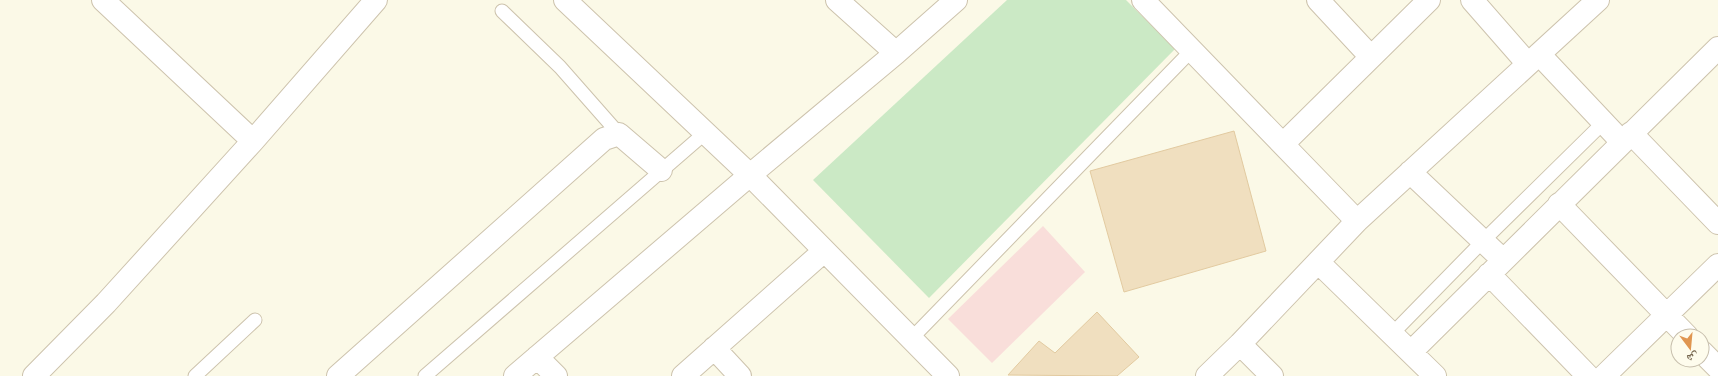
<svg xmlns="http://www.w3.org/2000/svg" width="1718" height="376" font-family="Arial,'Noto Naskh Arabic',sans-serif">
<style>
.medical{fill:#f9deda}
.green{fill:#cbe9c5}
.building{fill:#f0dfbf;stroke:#e2caa0}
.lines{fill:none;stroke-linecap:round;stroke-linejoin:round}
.lane-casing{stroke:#cdc3ad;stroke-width:15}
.street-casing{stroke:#cdc3ad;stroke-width:24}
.lane{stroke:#fff;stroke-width:13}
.street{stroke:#fff;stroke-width:22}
</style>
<rect width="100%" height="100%" fill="#fbf9e7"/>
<path class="medical" d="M1043,226L1085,272L992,363L948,319Z"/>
<path class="green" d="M1007,0H1126L1175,49L929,298L813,180Z"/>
<path class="building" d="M1234,131L1266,251L1124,292L1090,171Z
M1097,312L1139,357L1117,376L1008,375L1039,341L1055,353Z"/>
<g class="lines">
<defs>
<path id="lane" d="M502,11L560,67L619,134
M1392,334L1483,241L1604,122
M911,339L1192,50
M195,376L255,320
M425,376L705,133"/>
<path id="street" d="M103,0L253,141
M565,0L750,175L948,376
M837,0L896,53
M1143,0L1357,221
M1318,0L1371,57
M1472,0L1528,64
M1539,54L1622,142
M1631,133L1718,223
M1283,144L1429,0
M1410,172L1503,260
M1559,204L1687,336
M1318,262L1435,376
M1489,274L1588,376
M1240,344L1272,376
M714,348L740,376
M1411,352L1718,48
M1702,352L1718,368
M537,357L556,376
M34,376L106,303L253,141L376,0
M338,376L604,139L619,134L661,170
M515,376L750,175L896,53L956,0
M683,376L824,251
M1207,376L1240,344L1357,221L1598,0
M1604,376L1718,265"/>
</defs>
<use href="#lane" class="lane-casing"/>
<use href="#street" class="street-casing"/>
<use href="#lane" class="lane"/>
<use href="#street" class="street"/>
</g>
<g transform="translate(1690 348) rotate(164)"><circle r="19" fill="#fefced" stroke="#c7bfad"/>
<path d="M0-3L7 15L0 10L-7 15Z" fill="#e09651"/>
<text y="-6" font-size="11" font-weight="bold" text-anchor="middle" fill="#74644c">ش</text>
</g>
</svg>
